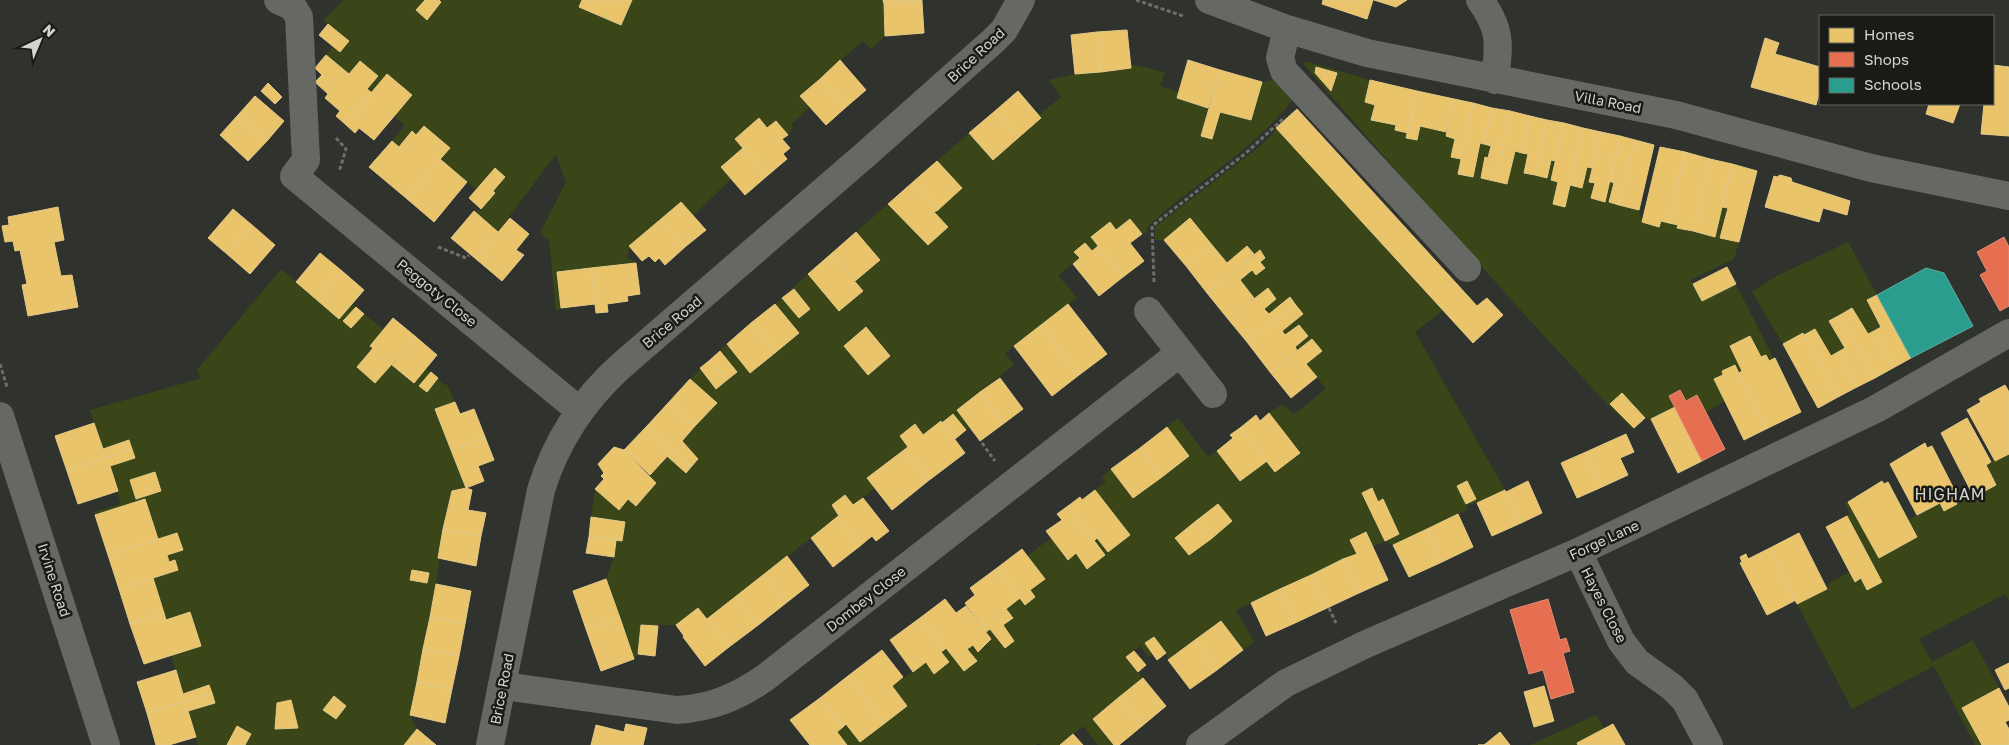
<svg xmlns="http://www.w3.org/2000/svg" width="2009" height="745" font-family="'Golos Text',sans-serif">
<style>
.green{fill:#3a4617}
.homes{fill:#e9c46a;stroke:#e2c988}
.shops{fill:#e76f51;stroke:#e18e76}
.schools{fill:#2a9d8f;stroke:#5caea2}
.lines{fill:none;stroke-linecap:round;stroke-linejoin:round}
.path{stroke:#6d6f6b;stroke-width:3;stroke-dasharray:4 2.5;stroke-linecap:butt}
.minor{stroke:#666863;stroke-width:28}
.labels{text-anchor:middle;stroke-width:5;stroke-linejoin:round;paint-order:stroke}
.street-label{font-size:14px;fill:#d2d5ce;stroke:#1a1b17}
.quarter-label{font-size:16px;letter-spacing:1px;fill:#d2d5ce;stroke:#1a1b17}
</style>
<rect width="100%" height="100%" fill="#30322d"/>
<path class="green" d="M344,0H883L885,36L871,49L863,41L800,95L810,107L791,124L793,127L788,135L776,121L767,128L759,118L743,148L721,167L731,179L693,216L680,202L630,246L627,257L636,263L557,272L561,308L556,311L549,240L540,233L566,182L556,154L498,232L474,211L481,209L469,198L476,189L440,159L449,148L425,126L416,135L412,131L399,147L392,141L405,125L394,116L412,94L387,74L372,93L367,89L378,76L360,61L349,74L326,55L333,46L349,41L323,20Z
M1305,61L1370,80L1365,102L1375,105L1371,120L1396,125L1408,133L1407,138L1417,140L1420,126L1446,132V136L1455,139L1452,157L1461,159L1480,143L1491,146L1488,158H1485L1481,178L1507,184L1515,151L1528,154L1524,173L1546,178L1551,160L1556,161L1552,180L1558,182L1553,204L1565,207L1570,185L1582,188L1587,167L1593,168L1595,183L1592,198L1609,181L1614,183L1610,202L1639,210L1642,222L1659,227L1661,221L1678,225L1677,228L1714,237L1722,207L1728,208L1720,237L1739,242L1734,259L1690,280L1693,284L1727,267L1774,359L1769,361L1766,355L1761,357L1750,336L1730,346L1742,371L1739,373L1734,365L1722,371L1723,375L1714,379L1725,401L1706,412L1698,395L1686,401L1680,390L1669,396L1675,407L1651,419L1645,418L1632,430C1519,312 1412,188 1304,65Z
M1130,64L1165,72L1160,86L1179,92L1177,98L1208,108L1201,136L1212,139L1220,112L1251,120L1262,82L1273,80L1292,101C1252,151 1195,183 1148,226L1147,232L1142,234L1130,219L1116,230L1110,222L1091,237L1098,246L1092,251L1085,243L1075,251L1080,258L1058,275L1077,298L1005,353L1014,365L957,409L970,427L955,439L941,422L923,435L914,424L900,436L908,447L868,478L875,488L853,505L845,495L832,505L839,516L707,619L698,608L676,625H641L638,654L634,659L606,579L614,557L616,540L622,541L625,522L591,517L595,489L619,509L628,499L636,506L656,483L650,475L673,450L691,467L698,459L682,441L717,403L690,379L727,344L750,372L798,332L775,304L808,274L839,311L863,291L855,281L880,260L856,232L888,204L928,245L947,228L934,212L962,188L937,161L969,133L993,160L1041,119L1039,115L1061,97L1049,80L1075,74L1130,68Z
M1276,128L1443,310L1415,332L1505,490L1477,503L1466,504L1468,509L1393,545L1385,541L1373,547L1366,533L1351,540L1357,554L1236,610L1254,642L1243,650L1221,621L1168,660L1166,654L1157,660L1153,654L1148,657L1140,646L1126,657L1143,678L1093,718L1114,745H1098L1083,726L1060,745H1041L1039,743L1036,745H847L837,732L846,724L860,742L907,706L892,686L926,662L935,673L949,662L941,652L946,648L964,671L977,661L967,649L973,645L978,652L987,646L986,644L991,639L986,632L990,629L1005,648L1014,641L1003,625L1013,618L1006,609L1020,598L1025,605L1035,597L1030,590L1045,579L1027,556L1051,538L1067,560L1076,553L1087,569L1105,555L1094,541L1097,538L1108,552L1130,535L1095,490L1106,482L1101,477L1111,469L1134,498L1189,456L1167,427L1178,418L1208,457L1217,451L1240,481L1267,461L1275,472L1300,453L1269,413L1282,404L1294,414L1326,389L1306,364L1322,351L1312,339L1297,350L1295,347L1308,336L1299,325L1285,335L1282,331L1303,314L1290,297L1269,314L1264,309L1276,299L1268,288L1254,298L1240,280L1265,257L1260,250L1254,254L1247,246L1227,263L1190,219L1164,240H1155V227L1259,147L1272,135Z
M1848,242L1877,295L1867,301L1881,327L1868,334L1851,308L1829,321L1845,348L1831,356L1825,344L1803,333L1783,344L1752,292L1775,277Z
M281,269L339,319L352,304L384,330L357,367L375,382L391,363L414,383L426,368L445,385L447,384L455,402L435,409L466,488L448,504L436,584L410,715L417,729L404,745H198L188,711L214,703L209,685L183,694L171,655L190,612L166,620L153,578L178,570L175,560L169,562L167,555L183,550L177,533L158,539L145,500L95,515L93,512L121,504L110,466L135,458L129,440L103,449L90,410L201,378L197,370Z
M2009,454V601L2005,594L1919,639L1932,662L1973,640L1999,688L1982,745H1975L1934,666L1852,709L1797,604L1827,589L1829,583L1850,572L1854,582L1861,578L1882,582L1847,516L1850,514L1844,502H1848L1879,557L1917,538L1908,520L1940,503L1944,510L1957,495L1974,497L1996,486L1986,465Z
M1596,715L1604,729L1577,743L1578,745H1530Z"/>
<path class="homes" d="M425,0H439L441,2L427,20L416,10Z
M582,0H632L621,25L579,7Z
M883,0H922V2L884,4Z
M1323,0H1373L1367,19L1322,4Z
M1374,0H1407L1396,7Z
M922,2L924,33L885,36L884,4Z
M328,24L349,41L340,52L319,35Z
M1127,30L1131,68L1101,72L1097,32Z
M1097,32L1101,72L1075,74L1071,35Z
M1765,38L1779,43L1775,54L1820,67V90L1816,105L1751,87Z
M326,55L349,74L360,61L378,76L367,89L372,93L345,124L336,116L340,111L325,98L328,94L315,82L322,75L315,68Z
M840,60L866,90L845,108L820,79Z
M1188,60L1220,70L1208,108L1177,98Z
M1993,65L2009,67V136L1981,134L1984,104H1993Z
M1316,67L1337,73L1331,91L1315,73Z
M1220,70L1262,82L1251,120L1220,112L1212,139L1201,136Z
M387,74L412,95L374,140L359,128L355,133L345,124Z
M820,79L845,108L826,125L800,96Z
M1370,80L1417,91L1408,133L1395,130L1396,125L1371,120L1375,105L1365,102Z
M268,83L282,97L275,104L261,91Z
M1018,91L1041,118L1018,138L995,111Z
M1417,91L1454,99L1446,132L1420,126L1417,140L1406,138Z
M255,96L284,121L267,141L238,115Z
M1454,99L1473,103L1461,159L1451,157L1455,139L1446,136Z
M1473,103L1492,108L1484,144L1480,143L1473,177L1458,174Z
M1929,104H1960L1953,123L1926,114Z
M1492,108L1510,111L1494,181L1481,178L1485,157L1488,158L1491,146L1484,144Z
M1297,109L1477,306L1487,298L1503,315L1473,343L1276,128Z
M995,111L1018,138L993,160L969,133Z
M1510,111L1530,116L1522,153L1515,151L1507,184L1494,181Z
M238,115L267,141L248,161L220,135Z
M1530,116L1547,120L1535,175L1524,173L1528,154L1522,153Z
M759,118L767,128L776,121L788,135L782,139L790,148L783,154L787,159L767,176L735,139Z
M1547,120L1564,123L1556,161L1551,160L1547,178L1535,175Z
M1564,123L1583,128L1565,207L1553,204L1558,182L1551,180Z
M424,126L450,148L406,198L369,167L392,141L399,147L412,131L416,135Z
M1583,128L1601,132L1593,168L1587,167L1582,188L1570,185Z
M1601,132L1620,136L1605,202L1591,198L1595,183L1589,182Z
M1620,136L1635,140L1619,205L1609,202L1614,183L1609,181Z
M1635,140L1654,145L1639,210L1619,205Z
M1660,147L1685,152L1669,223L1661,221L1659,227L1642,222Z
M743,148L767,176L745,195L721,167Z
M1685,152L1710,159L1693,231L1677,228L1678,225L1669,223Z
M440,159L467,182L434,222L406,198Z
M1710,159L1732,164L1715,237L1693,231Z
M937,161L962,188L938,210L913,182Z
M1732,164L1757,171L1739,242L1720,238L1728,208L1722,207Z
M495,168L505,177L493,191L495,193L481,209L469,198Z
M1780,175L1791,178L1792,182L1850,201L1847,215L1823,208L1819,222L1765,207L1774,176L1777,177Z
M913,182L938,210L934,212L948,227L928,245L888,204Z
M681,202L706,230L685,247L661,219Z
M58,207L64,240L54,242L61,276L72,275L78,307L28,316L22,285L27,284L20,250L15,251L13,241L5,242L2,226L9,225L8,217Z
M233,209L252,225L227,254L208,238Z
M474,211L498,232L476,259L451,238Z
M510,218L529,234L516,250L524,255L502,281L476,259Z
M1190,218L1212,245L1186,266L1164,240Z
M661,219L685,247L665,265L659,258L655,262L649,256L642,261L629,246Z
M1130,219L1142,234L1130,243L1144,261L1123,277L1091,237L1110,222L1116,230Z
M252,225L275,245L250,274L227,254Z
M856,232L880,260L855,281L831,254Z
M1085,243L1092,251L1098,246L1123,277L1099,296L1073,264L1080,258L1074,252Z
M1212,245L1227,263L1247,246L1254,254L1207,293L1186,266Z
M1260,250L1265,258L1260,262L1265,268L1256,275L1252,270L1240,280L1254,298L1228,319L1207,293Z
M320,253L342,271L317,300L296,282Z
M831,254L863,291L839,311L808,274Z
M636,263L640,294L627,296L628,301L607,304L608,312L596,313L591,268Z
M1727,267L1736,284L1702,301L1693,284Z
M591,268L595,304L561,308L557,272Z
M342,271L364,290L339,319L317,300Z
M1268,288L1276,299L1264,309L1269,314L1290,297L1295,304L1247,342L1228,319Z
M794,289L810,309L799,318L782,298Z
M1877,295L1911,358L1893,368L1874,331L1881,327L1867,300Z
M775,304L799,333L776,352L751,323Z
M1068,304L1107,354L1079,375L1041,325Z
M1295,304L1303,314L1282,331L1285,335L1299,325L1308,336L1295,347L1297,350L1270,372L1247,342Z
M356,307L364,314L351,328L343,321Z
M1852,308L1868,334L1874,331L1893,368L1875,378L1840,315Z
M1840,315L1875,378L1857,387L1838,352L1845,348L1829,321Z
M393,318L416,337L375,383L357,367L373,348L370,346Z
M751,323L776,352L750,373L727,344Z
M1041,325L1079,375L1052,396L1014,346Z
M866,327L890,356L868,375L844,346Z
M1815,329L1831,356L1838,352L1857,387L1838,397L1804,335Z
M1803,333L1838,397L1818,408L1783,344Z
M1750,336L1761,357L1766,355L1769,361L1775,358L1801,412L1766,429L1739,373L1742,371L1730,346Z
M416,337L437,355L414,383L392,365Z
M1312,339L1322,351L1306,364L1317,377L1291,398L1270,372Z
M720,351L737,372L727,380L710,360Z
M710,360L727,380L716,389L700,368Z
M1735,365L1766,429L1744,440L1714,379L1723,375L1722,371Z
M431,372L438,378L427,392L419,386Z
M1000,378L1023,409L1003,424L980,392Z
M690,379L717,403L695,426L669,402Z
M2005,385L2009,392V454L1995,461L1967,410L1981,402L1979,399Z
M980,392L1003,424L980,441L957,410Z
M1622,393L1645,418L1634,428L1610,404Z
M455,402L460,414L474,409L485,437L451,450L435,409Z
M669,402L695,426L682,441L698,459L691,467L647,426Z
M1675,407L1702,461L1678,473L1651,419Z
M1269,413L1300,453L1275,472L1240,428L1256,415L1260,421Z
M953,414L966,430L955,439L942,423Z
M1967,418L1991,462L1986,465L1996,485L1974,497L1941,433Z
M941,421L965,453L928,481L904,450L908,447L900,436L915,424L923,435Z
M94,423L103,449L129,440L132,449L67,471L55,436Z
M647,426L673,450L650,475L624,450Z
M1167,427L1189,456L1162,477L1140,448Z
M1240,428L1267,461L1240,481L1217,451L1233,438L1230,435Z
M1626,434L1634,452L1620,458L1628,475L1602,487L1586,452Z
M485,437L494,460L478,466L484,481L466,488L451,450Z
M1925,443L1927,448L1932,446L1957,495L1953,496L1957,504L1944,511L1940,503L1917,515L1890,464Z
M614,447L624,450L656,483L636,506L628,499L619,510L595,489L604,479L601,476L604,473L598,464Z
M1140,448L1162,477L1133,498L1111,469Z
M132,449L135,458L110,466L118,491L78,504L67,471Z
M673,450L691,467L686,473L667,456Z
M904,450L928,481L892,510L867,478Z
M1586,452L1602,487L1577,498L1561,463Z
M155,472L161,491L136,499L130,480Z
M1467,481L1476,499L1466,504L1457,486Z
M1528,481L1542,513L1521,523L1506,492Z
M1882,481L1884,484L1888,482L1917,537L1879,558L1848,502Z
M466,488L472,490L468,510L486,513L481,536L443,529L452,491Z
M1372,488L1378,502L1383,499L1399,534L1385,541L1362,493Z
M1095,490L1130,535L1108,552L1097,538L1094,541L1068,506L1080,497L1082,500Z
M1505,490L1521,523L1492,536L1477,503Z
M845,495L853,505L863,498L889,531L876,541L872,536L860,546L837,517L839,516L832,505Z
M145,499L158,539L108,555L95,515Z
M1218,504L1232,521L1211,539L1196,521Z
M1068,506L1105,555L1087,569L1076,553L1068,560L1046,531L1062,520L1057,514Z
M1458,514L1473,547L1442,562L1427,529Z
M1847,516L1882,582L1867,590L1861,578L1855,582L1826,527Z
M591,517L625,522L622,541L589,537Z
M837,517L860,546L833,567L811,538Z
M1196,521L1211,539L1189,555L1175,538Z
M443,529L481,536L476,566L438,558Z
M1427,529L1442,562L1409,577L1393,545Z
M1366,532L1388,580L1359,593L1343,559L1357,554L1350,540Z
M177,533L183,550L167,555L169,562L175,560L178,570L119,589L108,555Z
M1799,533L1827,589L1797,604L1770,548Z
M589,537L616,540L614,557L586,553Z
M1770,548L1796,600L1767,615L1740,563L1742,562L1740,557L1746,554L1748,559Z
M1022,549L1045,579L1030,590L1035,597L1025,605L997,568Z
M787,556L809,585L786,603L763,575Z
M1343,559L1359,593L1327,608L1311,575Z
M997,568L1020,598L1006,609L1013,618L1003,625L1014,641L1005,648L990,629L986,632L965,603L975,595L970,588Z
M412,570L429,573L427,583L410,580Z
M763,575L786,603L757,626L735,597Z
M1311,575L1327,608L1295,623L1280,589Z
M153,578L164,613L130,624L119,589Z
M606,579L620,618L586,629L573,591Z
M436,584L471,591L465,624L430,617Z
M1280,589L1295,623L1266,636L1251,603Z
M735,597L757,626L729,647L707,619Z
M945,599L956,613L966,606L991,639L978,652L973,645L967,649L977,661L964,671L946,648L944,650L920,618Z
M698,608L729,647L705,666L683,637L684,636L676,625Z
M190,612L201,646L144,664L130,624L164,613L166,620Z
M430,617L465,624L459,656L423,649Z
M620,618L634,659L601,671L586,629Z
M920,618L944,650L941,652L949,662L934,674L926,662L913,672L890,640Z
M1221,621L1243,650L1217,670L1195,640Z
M641,625L658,626L655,656L638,654Z
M1154,637L1166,653L1157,660L1145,643Z
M1195,640L1217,670L1190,689L1168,660Z
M423,649L459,656L452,689L417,682Z
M882,650L903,677L892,686L907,706L885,723L848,676Z
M1134,651L1146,665L1138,672L1126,657Z
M2009,663V688L2005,690L1995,670Z
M176,670L183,694L209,685L212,693L147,713L137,682Z
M848,676L885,723L860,742L846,724L843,727L820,698Z
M1143,678L1166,706L1142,726L1118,698Z
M417,682L452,689L445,723L410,715Z
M1544,686L1554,721L1534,727L1524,692Z
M1999,688L2009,707V720L2005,722L2009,729V745H1982L1962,708Z
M212,693L215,703L188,711L196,737L169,745H156L147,713Z
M334,696L346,706L336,719L323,710Z
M820,698L843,727L837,732L847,745H810L790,720Z
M1118,698L1142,726L1119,745H1114L1093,719Z
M291,700L298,728L275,729L277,703Z
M626,724L647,728L643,745H591L596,725L624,732Z
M1613,724L1625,745H1578L1577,743Z
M237,726L251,734L245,745H227Z
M417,729L436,745H404Z
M1500,732L1510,745H1478H1484Z
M1073,734L1083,745H1060Z"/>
<path class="shops" d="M2004,237L2009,247V306L2000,311L1980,275L1987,271L1977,252Z
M1680,390L1686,401L1697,395L1725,449L1702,461L1669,396Z
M1548,599L1560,640L1566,638L1570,651L1563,653L1574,692L1551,699L1543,670L1529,674L1510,610Z"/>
<path class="schools" d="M1926,268L1944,273L1973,326L1911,358L1877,295Z"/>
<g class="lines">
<path class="path" d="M1136,0L1183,16
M336,138L346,149L339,172
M438,247L466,258L469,255
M1154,282L1152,226L1246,153L1285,117
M0,364L7,387
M982,443L995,461
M1329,608L1336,623"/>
<path class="minor" d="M278,0L293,7L299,17L306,160L294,176L580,411
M1209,0L1287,29L1367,53L1676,115L1871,168L2009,196
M1480,0C1502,31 1499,44 1495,80
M1287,29L1280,58L1284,71L1467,268
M1148,311L1213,394
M0,416L106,745
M1578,552L1621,641L1637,662L1672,687L1685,700L1709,745
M503,686L677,710C711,708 738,697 766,677L1180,353
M490,745L541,490C556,441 584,399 622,365L866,154L993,41L1004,30L1021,0
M1200,745L1286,683L1364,645L1578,552L1876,409L2009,333"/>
</g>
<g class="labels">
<g class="street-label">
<text transform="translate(976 55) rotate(-43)" y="5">Brice Road</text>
<text transform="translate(1608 102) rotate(11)" y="5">Villa Road</text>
<text transform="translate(437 293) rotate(39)" y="5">Peggoty Close</text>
<text transform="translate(672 322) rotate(-40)" y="5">Brice Road</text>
<text transform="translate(1604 540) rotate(-25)" y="5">Forge Lane</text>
<text transform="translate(54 580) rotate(72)" y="5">Irvine Road</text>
<text transform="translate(866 599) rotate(-38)" y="5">Dombey Close</text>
<text transform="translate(1604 605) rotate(63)" y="5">Hayes Close</text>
<text transform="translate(502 689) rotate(-79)" y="5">Brice Road</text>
</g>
<g class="quarter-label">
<text x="1950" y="500">HIGHAM</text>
</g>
</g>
<rect x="1819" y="15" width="175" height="90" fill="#1a1b17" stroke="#646560"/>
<rect x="1829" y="28" width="25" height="15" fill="#e9c46a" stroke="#646560"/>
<text x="1864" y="40" font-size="15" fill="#d2d5ce">Homes</text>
<rect x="1829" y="52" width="25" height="15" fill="#e76f51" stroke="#646560"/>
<text x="1864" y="65" font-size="15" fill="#d2d5ce">Shops</text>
<rect x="1829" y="78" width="25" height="15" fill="#2a9d8f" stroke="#646560"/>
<text x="1864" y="90" font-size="15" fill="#d2d5ce">Schools</text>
<g transform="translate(40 40) rotate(44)" stroke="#1a1b17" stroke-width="4" paint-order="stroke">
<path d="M0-4L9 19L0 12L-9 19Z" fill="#d2d5ce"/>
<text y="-8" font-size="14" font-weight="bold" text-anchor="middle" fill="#d2d5ce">N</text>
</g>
</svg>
